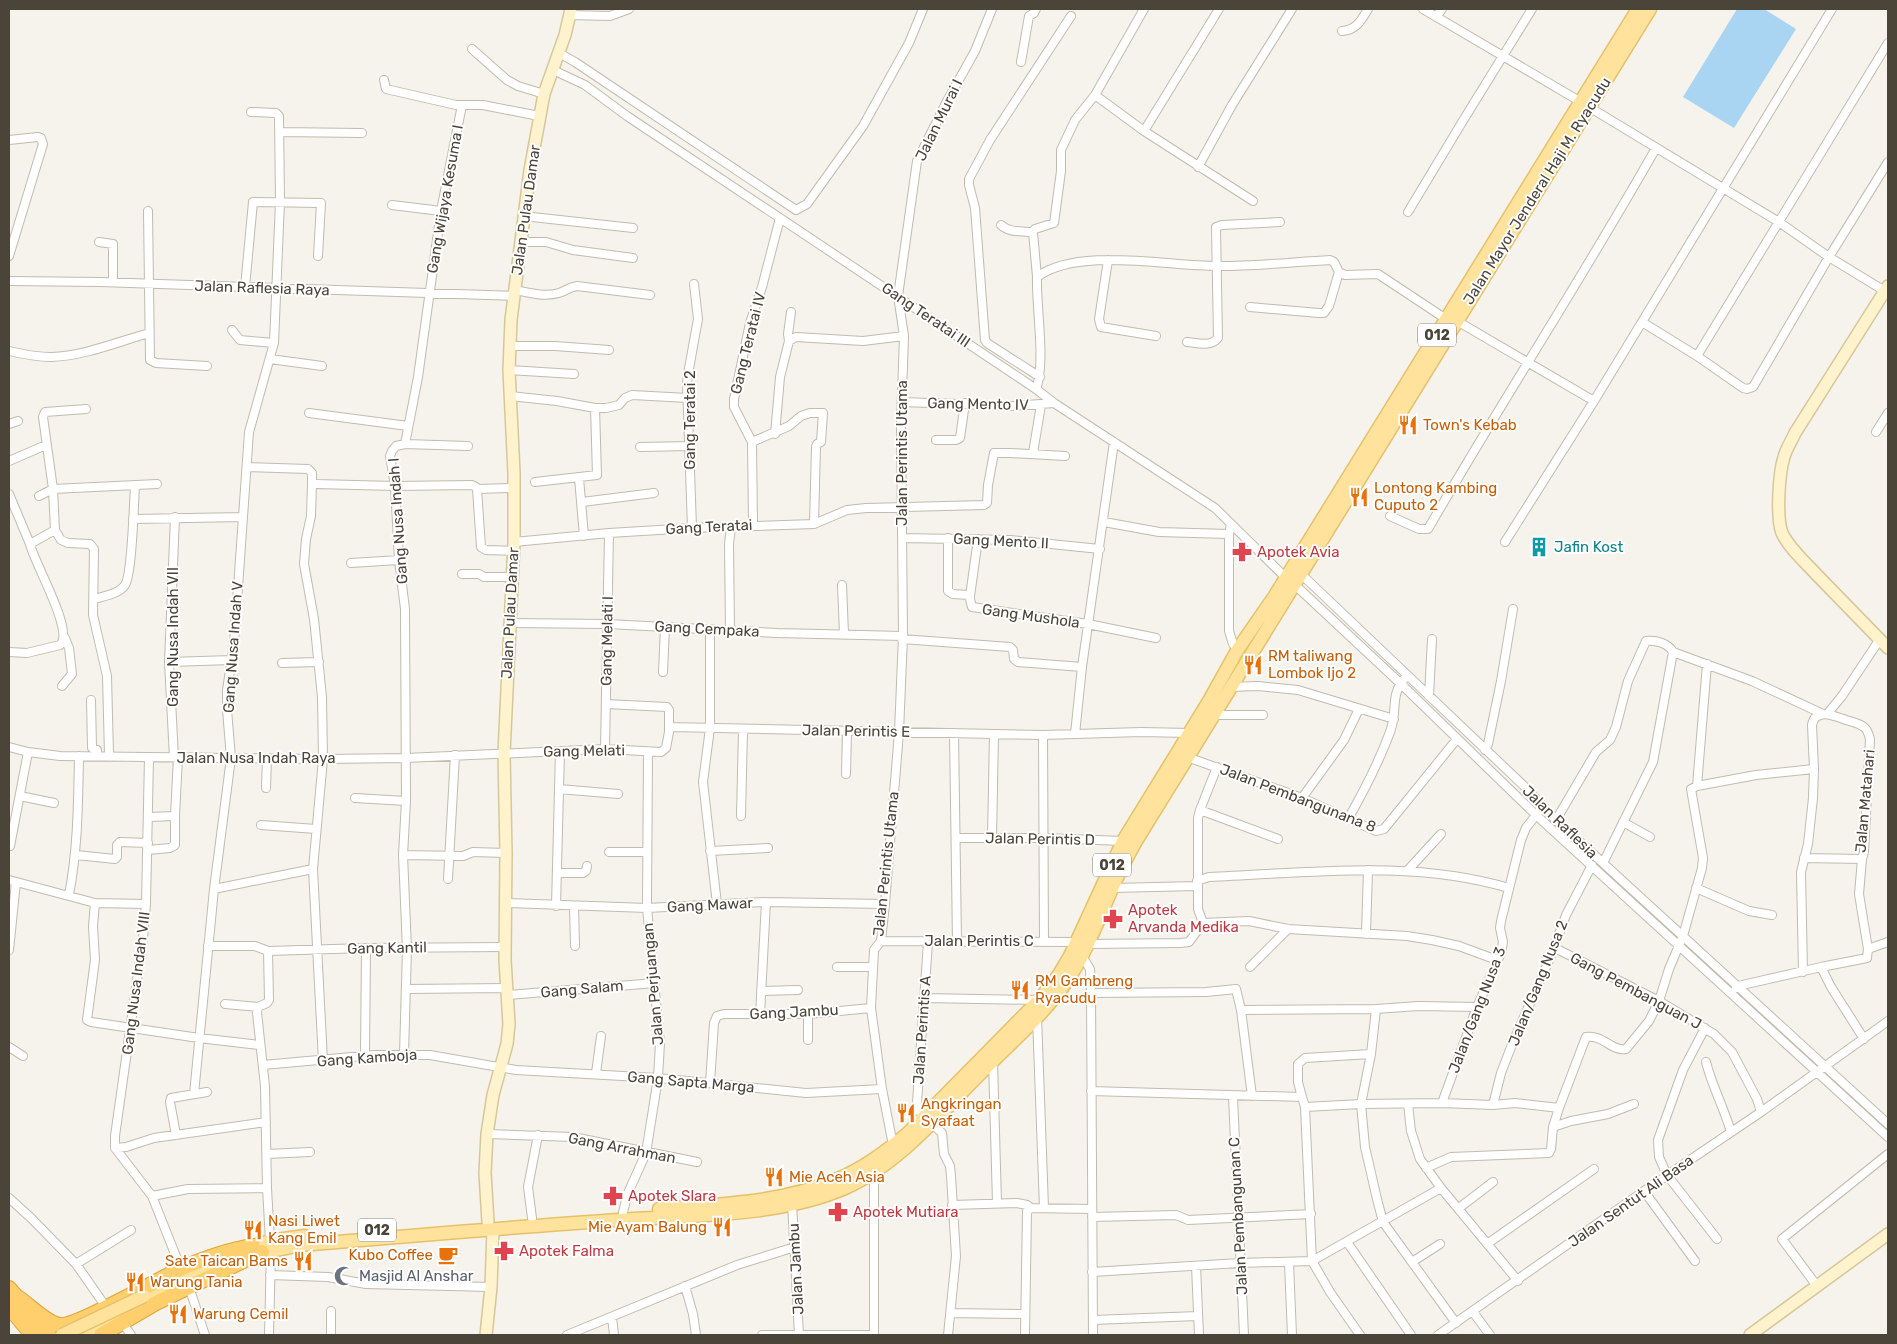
<svg xmlns="http://www.w3.org/2000/svg" width="1897" height="1344" font-family="Rubik,sans-serif">
<style>
.water{fill:#a9d4f2}
.lines{fill:none;stroke-linecap:round;stroke-linejoin:round}
.street-casing{stroke:#c2bbae;stroke-width:10}
.secondary-casing{stroke:#d6c79b;stroke-width:14}
.primary-casing{stroke:#e6c16a;stroke-width:15}
.highway-casing{stroke:#e0a43c;stroke-width:16}
.street{stroke:#fff;stroke-width:8}
.secondary{stroke:#fff3cd;stroke-width:11}
.primary{stroke:#ffe39c;stroke-width:12}
.highway{stroke:#ffcf6e;stroke-width:14}
.primary-bridge-casing{stroke:#e6c16a;stroke-width:15;stroke-linecap:butt}
.primary-bridge{stroke:#ffe39c;stroke-width:12}
.labels{text-anchor:middle;stroke-width:4;stroke-linejoin:round;paint-order:stroke}
.shield{fill:#fff;stroke:#817c74;stroke-width:1}
.shield-label{font-size:14px;font-weight:bold;fill:#4b4439}
.street-label{font-size:15px;fill:#4b4439;stroke:#fff}
.food-label{font-size:15px;fill:#c56008;stroke:#fff;text-anchor:start}
.culture-label{font-size:15px;fill:#0d838f;stroke:#fff;text-anchor:start}
.health-label{font-size:15px;fill:#be3a42;stroke:#fff;text-anchor:start}
.worship-label{font-size:15px;fill:#5b616d;stroke:#fff;text-anchor:start}
</style>
<rect width="100%" height="100%" fill="#f6f3ec"/>
<path class="water" d="M1737,9H1764L1796,29L1734,128L1683,97Z"/>
<g class="lines">
<defs>
<path id="street" d="M1423,9L1581,102
M569,15L610,16L629,9
M1436,17L1442,9
M1342,31C1356,30 1361,21 1368,9
M472,49L507,80L518,86L544,94
M559,53L575,62L796,210L807,204L863,126L909,43L923,9
M1021,62L1029,16L1034,13L1036,9
M553,70L585,85L627,116L1036,389L1054,403L1215,508L1286,578
M384,80L386,89L456,105H483L539,116
M1095,95L1144,131L1219,9
M1589,107L1779,222L1829,257L1888,293
M1144,131L1253,201
M280,132L362,133
M9,140L38,137L41,138L43,144L9,256
M1198,167L1232,105L1292,9
M392,205L441,211
M148,211L150,360L156,363L207,366
M1408,212L1464,119L1532,9
M523,216L633,228
M1001,225C1010,233 1022,231 1033,232L1035,229L1054,223L1061,171V150L1075,120L1095,95L1144,9
M1033,232L1037,277
M99,242L113,244V282
M521,242H546L573,250L633,258
M1108,260L1099,319L1101,327L1156,336
M9,281L100,282L515,296
M245,287L253,202L321,203L318,256
M515,290C530,293 544,297 559,293C566,291 569,287 577,286L650,295
M1250,307L1319,313H1324L1329,306L1339,272
M1457,321L1594,401
M1642,322L1697,356L1743,388L1747,389L1753,387L1829,257L1888,162
M232,330L240,340L274,343
M789,341L796,337L863,341L904,336
M1187,342C1198,343 1211,347 1218,338L1216,227L1222,225L1280,222
M509,346H555L609,350
M9,351C22,354 37,357 51,357C84,356 117,342 149,333
M1697,356L1888,43
M270,359L322,366
M509,370L574,374
M1040,377L987,343L985,340L975,208L969,185V179L990,140L1071,16
M1036,389C1046,362 1036,309 1037,277C1079,246 1170,267 1220,266C1257,266 1294,262 1330,260L1334,262L1339,272L1345,275L1378,274L1446,319
M510,396L557,401L595,408H606L619,405L625,398L632,395L688,398
M902,402L1013,406L1054,403
M86,409L45,412L43,417L53,489L55,530L61,540L68,543L90,544L94,549L93,615L107,676L109,755
M309,413L408,426
M9,424L18,421
M1876,432L1888,413
M775,434L780,377L789,341L788,334L791,312
M936,440H956L960,438L965,403
M752,442L789,426L801,416L810,413H823L821,442L817,444L816,447L814,524
M405,444L468,446
M640,447L691,446
M1033,453L1041,405
M9,461L46,445
M247,467L308,469L312,473V484H316L395,486L472,485L476,487L477,489L514,488
M579,478L584,536
M535,482L597,475L595,408
M312,484L311,516L306,539L304,564L314,619L322,697L323,759L313,869L323,1061
M477,489L481,547L486,550L514,551
M9,494L30,544
M39,496L53,489L157,484
M582,502L654,493
M1390,516L1419,529H1428C1502,401 1583,277 1656,148
M133,519L243,517
M1104,522L1159,532L1229,534
M1231,524L1229,534V631L1233,644L1238,649
M753,525L752,442L734,407V399L750,323L762,287L780,218
M692,528L687,384L688,374L698,319L694,284
M902,538L1010,540L1100,549
M948,538V591L953,594L969,595L972,607L1088,624L1156,638
M514,542L609,533L692,528L814,524L847,510L866,508L984,505L987,503L988,485L994,453H1010L1065,456
M1505,542L1594,401L1832,9
M351,563L399,560
M1300,573L1524,786L1556,820L1888,1124
M462,574H479L484,577H513
M1294,584L1400,683L1536,815L1888,1137
M842,585L844,634
M970,596L978,539
M94,599C104,596 119,594 125,585C132,575 134,502 135,485
M511,623L608,624L777,633L903,636
M710,629V728L703,782L717,904
M730,630L729,544L731,527
M902,639L1010,647L1013,650L1014,659L1018,662L1082,667
M9,652L27,653L60,645C75,632 34,563 30,544L55,530
M169,662L232,660
M282,663L319,662
M663,672L665,627
M62,686L72,674L69,648L65,638
M1230,687L1258,686L1298,690L1394,719
M1429,696L1432,639
M91,700L92,748L97,750V756
M1828,713L1842,696L1880,639
M1213,715H1263
M669,727L1043,735L1141,732L1190,733
M954,733L957,941
M1075,734L1082,667L1114,442
M1043,735L1044,941
M9,747L28,752L60,756L323,759L406,758L605,749L661,752L666,748L669,732V710L667,707L606,704
M605,749L609,533
M1485,750L1488,744L1501,681L1513,609
M1187,757L1302,798L1376,831L1384,829L1457,739
M174,758L169,662L175,517
M846,774L847,731
M1697,786L1707,664
M266,788L267,758
M559,789L618,794
M20,796L54,803
M355,798L406,801
M1302,798L1344,740L1359,709
M1200,810L1278,839
M741,816L743,730
M149,817L175,816L178,757
M1348,819C1364,791 1379,762 1390,732C1399,709 1388,695 1407,676
M1556,820L1596,752L1610,740L1616,727L1628,681L1646,641C1656,640 1668,643 1673,652L1752,681L1823,714
M1623,822L1650,837
M261,825L316,829
M957,838H1044L1123,841
M992,838L994,734
M10,846L28,752
M148,850L170,848L175,845V816
M710,851L768,848
M609,852H647
M76,855L115,859L117,857V845L120,842L148,843
M403,855L463,856L473,852L506,853
M1603,863L1653,762L1673,652
M1408,870L1441,834
M557,873H583L586,871L587,866
M448,879L455,755
M9,880L95,903L146,904
M1197,881L1209,877C1309,873 1412,859 1509,888
M1112,888L1197,886
M1696,888L1749,911L1772,915
M214,889L313,869
M69,895C78,847 78,805 79,756
M95,903L93,926L95,960L87,1020L91,1022L199,1038L259,1045
M506,903L647,908L766,902L885,904
M556,906L560,751
M574,906L575,946
M1203,923L1198,909V818L1200,810L1217,767
M1366,934L1368,870
M881,941L1077,942
M1088,944L1181,943L1189,942L1203,923L1249,921L1288,929L1407,936L1432,940L1459,946L1497,960
M208,946H255L268,951L366,948L505,947
M1555,948L1659,1001L1714,1034L1732,1052L1757,1099L1761,1112
M1868,949L1888,942
M9,950L16,882
M268,951L269,1000L267,1003L258,1007L257,1013L265,1086L267,1188L270,1241
M1082,956L1090,969L1091,993L1093,1335
M837,967H872
M1250,967L1288,929
M1821,967L1831,987L1864,1039
M1803,972L1801,872L1808,844L1813,798L1814,769L1812,725C1815,707 1835,716 1846,720C1852,722 1860,723 1865,728C1868,731 1869,735 1870,739L1864,852L1862,859L1804,858
M1736,988L1738,986L1821,967L1867,958L1868,949L1859,894L1862,859
M406,989L507,988
M761,991L798,990
M1091,993L1206,992L1236,989L1241,1010L1252,1096
M508,995L655,983
M925,998L1039,1000
M225,1004L258,1007
M1376,1009L1418,1006L1477,1007
M1241,1010L1376,1009L1371,1054L1361,1104L1365,1147L1377,1199L1383,1222L1456,1323
M808,1014V1040
M760,1015L766,902
M1037,1016L1044,1208
M1705,1028L1683,1070L1658,1140L1659,1157L1667,1175L1717,1239
M9,1047L23,1056
M404,1054L407,949L403,855L406,801L405,609L399,560L395,486L390,456L392,451L396,446L405,444L418,377L441,211L462,105
M365,1056L366,948
M993,1061L997,1203
M1706,1062C1712,1086 1724,1108 1731,1132
M263,1065L374,1055H430L516,1070L658,1078L806,1093L882,1089
M596,1073L601,1036
M710,1083L714,1023L717,1016L724,1014H808L871,1008
M1091,1091L1302,1097L1305,1107L1361,1104L1442,1103L1493,1105L1515,1103L1559,1108
M194,1094L214,889L231,758L227,710V690L234,644L249,432L274,343L280,202L279,116L276,113L251,112
M1233,1097L1244,1335
M1302,1097L1298,1082V1064L1305,1058L1371,1054
M1442,1103L1477,1007L1501,953L1503,942L1500,928L1501,921L1521,840L1526,828L1543,806
M1408,1104L1411,1131L1420,1159L1441,1188L1518,1281
M1493,1105L1501,1073L1513,1042L1551,956L1566,915L1592,865
M1305,1107L1312,1261L1330,1292L1360,1335
M923,1117L918,1110L917,1103L928,942
M931,1123L942,1133L944,1154L950,1166L951,1176L956,1256L948,1335
M1553,1127L1571,1121L1608,1114L1634,1104
M487,1134L573,1137L697,1162
M176,1135L170,1102L171,1098L207,1092
M893,1145L882,1089L871,1008L874,950L881,941L885,904L899,732L903,636L901,423L904,336L898,296L917,161L946,103L975,51L992,9
M115,1148V1136L143,938L146,904L149,757
M115,1148L126,1147L154,1138L266,1122
M115,1148L152,1196L181,1269
M267,1154L310,1152
M1426,1168L1451,1157L1549,1153L1551,1149L1553,1127L1559,1108L1586,1037C1603,1034 1612,1052 1626,1049L1649,1021L1659,1001L1669,969L1683,936L1702,868L1703,858L1691,789L1697,786L1756,775L1814,769
M1644,1191L1695,1261
M152,1196L188,1189L267,1188
M9,1198L31,1218L76,1264L106,1307
M792,1203L799,1335
M952,1205L1017,1203L1027,1205L1031,1208
M1459,1208L1493,1182
M623,1212L628,1193L646,1153L658,1078L660,1043L647,908L648,751
M1092,1217L1176,1215L1188,1220L1311,1214
M532,1218L528,1187L538,1135
M1347,1242L1411,1335
M1487,1244L1594,1169
M1412,1262L1440,1244
M1289,1263L1292,1335
M76,1264L131,1230
M1196,1266L1199,1335
M1092,1272L1240,1263L1312,1261L1441,1188
M270,1275L328,1277L366,1284L491,1287
M685,1286L693,1314L696,1335
M1817,1286L1782,1239L1888,1154
M189,1287L205,1335
M1473,1312L1490,1335
M951,1313L1025,1314
M612,1317L614,1335
M1093,1320L1198,1316
M122,1322L131,1335
M269,1335L271,1250
M331,1335V1311
M567,1335L737,1265L795,1247
M762,1335H874
M874,1335V1172
M1025,1335L1027,1211L1031,1208L1092,1209
M1438,1335L1644,1191L1761,1112L1888,1021"/>
<path id="secondary" d="M1888,286L1795,433C1792,440 1786,449 1784,457C1779,473 1776,517 1782,533C1789,548 1805,562 1816,574C1840,599 1864,623 1888,648
M488,1222L485,1173L487,1134L493,1095L507,1044L509,1024L505,960L506,853L504,753L514,542V473L509,370L511,320L530,170L544,94L565,35L571,9
M486,1335L491,1287L493,1230
M1750,1335L1888,1234"/>
<path id="primary" d="M659,1209C716,1205 779,1203 833,1181C861,1170 884,1153 907,1134L1039,1000L1058,976L1070,956L1123,841L1209,701L1238,649L1274,597L1341,489L1638,9
M244,1249L270,1241L305,1236
M253,1255L301,1245C407,1236 513,1227 619,1220C691,1215 778,1217 845,1188C900,1164 944,1109 987,1067C1015,1039 1047,1011 1069,978C1087,951 1098,920 1111,891C1118,874 1127,857 1136,841L1650,9
M144,1296L226,1257
M79,1335L138,1307"/>
<path id="highway" d="M9,1288L49,1335
M19,1298C29,1305 48,1324 60,1325C76,1327 159,1279 180,1269C203,1259 228,1250 253,1246
M9,1307L32,1335
M101,1335L156,1303L262,1252"/>
</defs>
<use href="#street" class="street-casing"/>
<use href="#secondary" class="secondary-casing"/>
<use href="#primary" class="primary-casing"/>
<use href="#highway" class="highway-casing"/>
<use href="#street" class="street"/>
<use href="#secondary" class="secondary"/>
<use href="#primary" class="primary"/>
<use href="#highway" class="highway"/>
<defs>
<path id="primary-bridge" d="M62,1335L144,1296"/>
</defs>
<use href="#primary-bridge" class="primary-bridge-casing"/>
<use href="#primary-bridge" class="primary-bridge"/>
</g>
<defs>
<symbol id="restaurant-bare" viewBox="-9 -9 18 18"><path d="M-5-6h1v4h1v-4h1v4h1v-4h1v5L-1.5 .5V6h-2V.5L-5-1ZM5-6V6H3V1.5H1.5Q1.5-4 5-6Z" fill="#e8710a" stroke="#fff" stroke-width="2.5" paint-order="stroke"/></symbol>
<symbol id="building-bare" viewBox="-9 -9 18 18"><path d="M-4-6H4V6H1V3H-1V6H-4ZM-2.5-4.3h1.7v1.8h-1.7ZM.8-4.3h1.7v1.8H.8ZM-2.5-1h1.7V.8h-1.7ZM.8-1h1.7V.8H.8Z" fill="#0f9aa8" stroke="#fff" stroke-width="2.5" paint-order="stroke"/></symbol>
<symbol id="pharmacy-bare" viewBox="-9 -9 18 18"><path d="M-2-6h4v4h4v4h-4v4h-4v-4h-4v-4h4Z" fill="#e0444e" stroke="#fff" stroke-width="2.5" paint-order="stroke"/></symbol>
<symbol id="cafe-bare" viewBox="-9 -9 18 18"><path d="M-5.5-4.5H6V0H3Q3 3.5 0 3.5H-2.5Q-5.5 3.5-5.5 0ZM3-3.2v2h1.7v-2ZM-6 4.5H4V6H-6Z" fill="#e8710a" stroke="#fff" stroke-width="2.5" paint-order="stroke"/></symbol>
<symbol id="mosque-bare" viewBox="-9 -9 18 18"><path d="M3.5-4.9A6 6 0 1 0 3.5 4.9A5 5 0 1 1 3.5-4.9Z" fill="#6b7280" stroke="#fff" stroke-width="2.5" paint-order="stroke"/></symbol>
</defs>
<g fill-rule="evenodd">
<use href="#restaurant-bare" x="1394" y="411" width="28" height="28"/>
<use href="#restaurant-bare" x="1345" y="483" width="28" height="28"/>
<use href="#building-bare" x="1525" y="533" width="28" height="28"/>
<use href="#pharmacy-bare" x="1228" y="538" width="28" height="28"/>
<use href="#restaurant-bare" x="1239" y="651" width="28" height="28"/>
<use href="#pharmacy-bare" x="1099" y="905" width="28" height="28"/>
<use href="#restaurant-bare" x="1006" y="976" width="28" height="28"/>
<use href="#restaurant-bare" x="892" y="1099" width="28" height="28"/>
<use href="#restaurant-bare" x="760" y="1163" width="28" height="28"/>
<use href="#pharmacy-bare" x="599" y="1182" width="28" height="28"/>
<use href="#pharmacy-bare" x="824" y="1198" width="28" height="28"/>
<use href="#restaurant-bare" x="708" y="1213" width="28" height="28"/>
<use href="#restaurant-bare" x="239" y="1216" width="28" height="28"/>
<use href="#pharmacy-bare" x="490" y="1237" width="28" height="28"/>
<use href="#cafe-bare" x="434" y="1241" width="28" height="28"/>
<use href="#restaurant-bare" x="289" y="1247" width="28" height="28"/>
<use href="#mosque-bare" x="330" y="1262" width="28" height="28"/>
<use href="#restaurant-bare" x="121" y="1268" width="28" height="28"/>
<use href="#restaurant-bare" x="164" y="1300" width="28" height="28"/>
</g>
<g class="labels">
<g class="shield">
<rect x="1418" y="323.5" width="38" height="23" rx="4"/>
<rect x="1093" y="853.5" width="38" height="23" rx="4"/>
<rect x="358" y="1218.5" width="38" height="23" rx="4"/>
</g>
<g class="shield-label">
<text x="1437" y="340">012</text>
<text x="1112" y="870">012</text>
<text x="377" y="1235">012</text>
</g>
<g class="street-label">
<text transform="translate(939 120) rotate(-64)" y="5">Jalan Murai I</text>
<text transform="translate(1537 191) rotate(-58)" y="5">Jalan Mayor Jenderal Haji M. Ryacudu</text>
<text transform="translate(445 199) rotate(-80)" y="5">Gang Wijaya Kesuma I</text>
<text transform="translate(526 210) rotate(-82)" y="5">Jalan Pulau Damar</text>
<text transform="translate(262 288) rotate(2)" y="5">Jalan Raflesia Raya</text>
<text transform="translate(926 315) rotate(34)" y="5">Gang Teratai III</text>
<text transform="translate(748 343) rotate(-76)" y="5">Gang Teratai IV</text>
<text transform="translate(978 404) rotate(1)" y="5">Gang Mento IV</text>
<text transform="translate(690 420) rotate(-90)" y="5">Gang Teratai 2</text>
<text transform="translate(902 453) rotate(-90)" y="5">Jalan Perintis Utama</text>
<text transform="translate(398 521) rotate(-94)" y="5">Gang Nusa Indah I</text>
<text transform="translate(709 527) rotate(-3)" y="5">Gang Teratai</text>
<text transform="translate(1001 541) rotate(3)" y="5">Gang Mento II</text>
<text transform="translate(510 613) rotate(-87)" y="5">Jalan Pulau Damar</text>
<text transform="translate(1031 616) rotate(8)" y="5">Gang Mushola</text>
<text transform="translate(707 629) rotate(3)" y="5">Gang Cempaka</text>
<text transform="translate(173 637) rotate(-90)" y="5">Gang Nusa Indah VII</text>
<text transform="translate(607 641) rotate(-89)" y="5">Gang Melati I</text>
<text transform="translate(233 647) rotate(-86)" y="5">Gang Nusa Indah V</text>
<text transform="translate(856 731) rotate(1)" y="5">Jalan Perintis E</text>
<text transform="translate(584 751) rotate(-1)" y="5">Gang Melati</text>
<text x="256" y="763">Jalan Nusa Indah Raya</text>
<text transform="translate(1298 798) rotate(21)" y="5">Jalan Pembangunana 8</text>
<text transform="translate(1865 801) rotate(-85)" y="5">Jalan Matahari</text>
<text transform="translate(1560 822) rotate(44)" y="5">Jalan Raflesia</text>
<text transform="translate(1040 839) rotate(1)" y="5">Jalan Perintis D</text>
<text transform="translate(886 864) rotate(-84)" y="5">Jalan Perintis Utama</text>
<text transform="translate(710 905) rotate(-3)" y="5">Gang Mawar</text>
<text x="979" y="946">Jalan Perintis C</text>
<text transform="translate(387 948) rotate(-1)" y="5">Gang Kantil</text>
<text transform="translate(136 983) rotate(-83)" y="5">Gang Nusa Indah VIII</text>
<text transform="translate(1538 983) rotate(-68)" y="5">Jalan/Gang Nusa 2</text>
<text transform="translate(653 984) rotate(-95)" y="5">Jalan Perjuangan</text>
<text transform="translate(582 989) rotate(-5)" y="5">Gang Salam</text>
<text transform="translate(1636 991) rotate(28)" y="5">Gang Pembanguan J</text>
<text transform="translate(1477 1010) rotate(-69)" y="5">Jalan/Gang Nusa 3</text>
<text transform="translate(794 1012) rotate(-3)" y="5">Gang Jambu</text>
<text transform="translate(922 1030) rotate(-86)" y="5">Jalan Perintis A</text>
<text transform="translate(367 1058) rotate(-4)" y="5">Gang Kamboja</text>
<text transform="translate(691 1082) rotate(5)" y="5">Gang Sapta Marga</text>
<text transform="translate(622 1148) rotate(11)" y="5">Gang Arrahman</text>
<text transform="translate(1631 1201) rotate(-35)" y="5">Jalan Sentut Ali Basa</text>
<text transform="translate(1238 1216) rotate(-93)" y="5">Jalan Pembangunan C</text>
<text transform="translate(796 1269) rotate(-93)" y="5">Jalan Jambu</text>
</g>
<g class="food-label">
<text x="1423" y="430">Town's Kebab</text>
<text x="1374" y="493">Lontong Kambing<tspan x="1374" dy="17">Cuputo 2</tspan></text>
<text x="1268" y="661">RM taliwang<tspan x="1268" dy="17">Lombok Ijo 2</tspan></text>
<text x="1035" y="986">RM Gambreng<tspan x="1035" dy="17">Ryacudu</tspan></text>
<text x="921" y="1109">Angkringan<tspan x="921" dy="17">Syafaat</tspan></text>
<text x="789" y="1182">Mie Aceh Asia</text>
<text x="268" y="1226">Nasi Liwet<tspan x="268" dy="17">Kang Emil</tspan></text>
<text x="707" y="1232" text-anchor="end">Mie Ayam Balung</text>
<text x="433" y="1260" text-anchor="end">Kubo Coffee</text>
<text x="288" y="1266" text-anchor="end">Sate Taican Bams</text>
<text x="150" y="1287">Warung Tania</text>
<text x="193" y="1319">Warung Cemil</text>
</g>
<g class="culture-label">
<text x="1554" y="552">Jafin Kost</text>
</g>
<g class="health-label">
<text x="1257" y="557">Apotek Avia</text>
<text x="1128" y="915">Apotek<tspan x="1128" dy="17">Arvanda Medika</tspan></text>
<text x="628" y="1201">Apotek Slara</text>
<text x="853" y="1217">Apotek Mutiara</text>
<text x="519" y="1256">Apotek Falma</text>
</g>
<g class="worship-label">
<text x="359" y="1281">Masjid Al Anshar</text>
</g>
</g>
<rect width="1897" height="1344" fill="none" stroke="#4b4439" stroke-width="20"/>
</svg>
